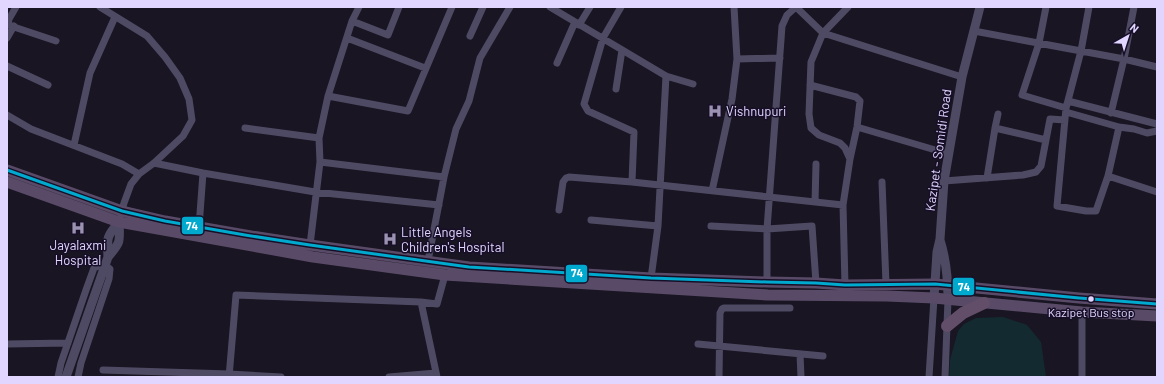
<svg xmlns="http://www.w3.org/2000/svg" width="1164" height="384" font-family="Barlow,sans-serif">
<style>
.green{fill:#132b30}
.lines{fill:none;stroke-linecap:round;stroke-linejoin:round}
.minor{stroke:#4f4a63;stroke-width:7}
.tertiary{stroke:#4f4a63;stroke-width:9}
.primary{stroke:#594b68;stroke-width:11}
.trunk{stroke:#624e68;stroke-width:12}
.bus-1-casing{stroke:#170f28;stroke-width:6}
.bus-1{stroke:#00a9ce;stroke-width:3}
.bus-dot{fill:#e1d6ff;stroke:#170f28;stroke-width:1.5}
.labels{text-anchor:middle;stroke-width:3;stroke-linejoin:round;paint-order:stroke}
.bus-label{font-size:12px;fill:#e1d6ff;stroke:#170f28}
.poi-label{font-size:13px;fill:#e1d6ff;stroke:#170f28;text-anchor:start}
.street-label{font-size:13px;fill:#e1d6ff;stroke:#170f28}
.line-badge{stroke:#170f28;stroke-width:1.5}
.badge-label{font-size:11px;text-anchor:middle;font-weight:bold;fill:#fff}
</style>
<rect width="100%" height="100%" fill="#191522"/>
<path class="green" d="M1003,317L1027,325L1041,342L1046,377H949L950,360L958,331L964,324L976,318Z"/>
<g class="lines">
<path class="minor" d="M16,7L9,19L8,25L56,41
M100,7L147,36L165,57L180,78L189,99L192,120L183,136L154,163L139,174L131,184L124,203L121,214
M550,7L666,76L693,84
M621,7L603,38L584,104L588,111L634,132L632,182
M796,7L823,33L962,77
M1046,7L1039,43L1022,95L1066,108
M1089,7L1081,51L1066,108L1057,206L1086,211H1096L1108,176L1119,127
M352,21L388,35L399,7
M579,25L590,7
M974,31L1124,59L1157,67
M470,36L483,7
M7,38L14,26
M347,38L425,68
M737,59L780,58
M557,63L575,22
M7,66L48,85
M810,85L856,97L860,101L857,127L850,159
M616,89L622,50
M328,96L352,21L359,7
M1068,101L1157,124
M1066,112L1119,127L1134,129L1147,133L1157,131
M1111,113L1124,59L1134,7
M7,115L31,129L122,164L139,174
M857,127L949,154
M245,128L319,138
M995,128L1046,140
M74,145L90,73L115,17
M320,162L444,177
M154,163L203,173L315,192L439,205
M1108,176L1157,192
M987,178L995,128L998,114
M944,181L1023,175L1036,172L1041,166L1050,119L1065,120
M882,182L886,284
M712,191L732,99L737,59L734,7
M815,202L816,164
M559,210L563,182L566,178L569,177L632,182L843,205
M591,220L658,226
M711,226L767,229L812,226L816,283
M199,227L203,173
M310,245L320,162L319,138L328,96L408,111L452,7
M428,261L444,177L456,129L469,101L480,58L510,7
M651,278L658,226L666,76
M767,282V229L782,26L787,15L796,7
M845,285L843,205L850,159L845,148L840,143L819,135L811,128L809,114L811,62L823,33L848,7
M421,302L437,304L445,275
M7,344L68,343
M698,344L823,356
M800,354L801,377
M103,370L229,374L281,377
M58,377L61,363L86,290L94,268L100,265H105L110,269L109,279L81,363L78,377
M229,377L236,295L421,302L437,377
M389,377L436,373
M719,377L720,313L722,309L724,308H790
M929,377L934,298
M945,377L948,300
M1082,377V312"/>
<path class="tertiary" d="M940,240C946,259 948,280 948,300
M108,257C107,238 106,237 119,222
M934,298L937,252L940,239L944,181L962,77L980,7
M66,377L108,257C121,242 120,242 119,222"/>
<path class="primary" d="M7,170L122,211L165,221L245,235L310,245L469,267L651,278L767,282L816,283L845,285L935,284L1079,298L1157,304
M7,182L119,222L313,257L445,275L768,295L887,296L934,298L1082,312L1157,316"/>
<path class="trunk" d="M947,326L963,313L984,303"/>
<defs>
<path id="bus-1" d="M7,170L122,211L165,221L245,235L310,245L469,267L651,278L767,282L816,283L845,285L935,284L1079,298L1157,304"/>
</defs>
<use href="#bus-1" class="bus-1-casing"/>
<use href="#bus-1" class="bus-1"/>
</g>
<defs>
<symbol id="hospital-bare" viewBox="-9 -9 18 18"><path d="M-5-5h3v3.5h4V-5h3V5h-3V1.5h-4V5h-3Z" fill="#9b92b2" stroke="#170f28" stroke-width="2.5" paint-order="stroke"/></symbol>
</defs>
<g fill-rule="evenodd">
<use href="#hospital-bare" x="705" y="101" width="20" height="20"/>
<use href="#hospital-bare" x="68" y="218" width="20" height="20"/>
<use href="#hospital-bare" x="380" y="229" width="20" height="20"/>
</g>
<circle class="bus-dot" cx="1091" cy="299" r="3.5"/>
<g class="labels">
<g class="bus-label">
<text x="1091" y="317">Kazipet Bus stop</text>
</g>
<g class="poi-label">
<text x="726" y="116">Vishnupuri</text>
<text x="401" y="237">Little Angels<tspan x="401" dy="15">Children's Hospital</tspan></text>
<text x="78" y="250" text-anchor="middle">Jayalaxmi<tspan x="78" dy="15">Hospital</tspan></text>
</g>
<g class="street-label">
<text transform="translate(938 150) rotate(-82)" y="5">Kazipet - Somidi Road</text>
</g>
</g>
<g class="line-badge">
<rect x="181" y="216" width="23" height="19" rx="4" fill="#00a9ce"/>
<rect x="565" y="264" width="23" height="19" rx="4" fill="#00a9ce"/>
<rect x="952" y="277" width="23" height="19" rx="4" fill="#00a9ce"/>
</g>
<g class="badge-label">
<text x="192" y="230">74</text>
<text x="577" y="277">74</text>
<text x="964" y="291">74</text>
</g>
<rect width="1164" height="384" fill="none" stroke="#e1d6ff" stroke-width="16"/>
<g transform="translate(1128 36) rotate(39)" stroke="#170f28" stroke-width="3" paint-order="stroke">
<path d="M0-3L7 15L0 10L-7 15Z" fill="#e1d6ff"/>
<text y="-6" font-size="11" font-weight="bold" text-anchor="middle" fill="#e1d6ff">N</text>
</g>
</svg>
